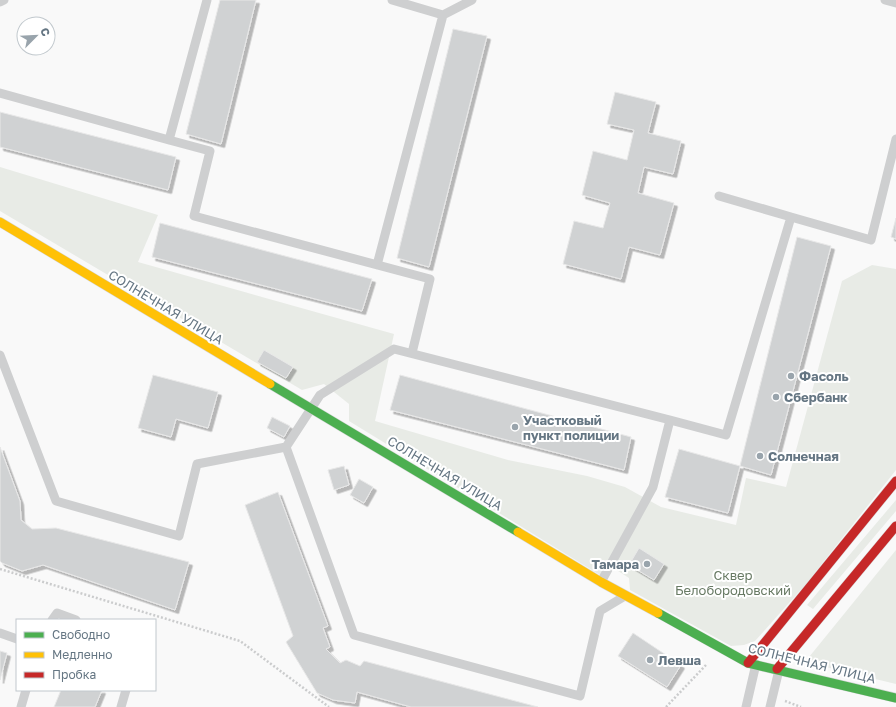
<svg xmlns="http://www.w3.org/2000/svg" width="896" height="707" font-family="'Golos Text',sans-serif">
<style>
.green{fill:#e8ebe6}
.building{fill:#d0d2d3;stroke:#e8e8e8;filter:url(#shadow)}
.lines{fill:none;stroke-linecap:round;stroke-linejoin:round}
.fast-casing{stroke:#d5d6d7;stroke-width:10}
.slow-casing{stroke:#d5d6d7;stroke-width:10}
.jam-casing{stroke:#d5d6d7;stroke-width:10}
.path{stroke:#cbcccd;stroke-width:2.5;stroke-dasharray:2 2;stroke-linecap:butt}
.lane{stroke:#cecfd0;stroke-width:9}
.fast{stroke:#4caf50;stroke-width:9}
.slow{stroke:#ffc107;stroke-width:9}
.jam{stroke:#c62828;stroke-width:9}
.poi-dot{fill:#99a4ac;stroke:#fff;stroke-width:1.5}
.labels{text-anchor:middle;stroke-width:4;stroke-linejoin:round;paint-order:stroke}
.street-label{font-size:13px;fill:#657683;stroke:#fff}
.poi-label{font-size:13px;font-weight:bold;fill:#657683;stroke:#fff;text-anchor:start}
.park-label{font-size:13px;fill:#687a64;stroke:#fff}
</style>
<defs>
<filter id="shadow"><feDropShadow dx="3.5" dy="3.5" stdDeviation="0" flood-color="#0004"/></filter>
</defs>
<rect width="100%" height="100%" fill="#f9f9f9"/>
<path class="green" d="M0,167L158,215L138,262L394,334L375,421L508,460L587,476L625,487L661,507L736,525L746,478L786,487L842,281L872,265L896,269V470L805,585L755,641L744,645L731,646L630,590L629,578L615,569L600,575L349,421V404L324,384L302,390L0,211Z
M896,500V511L813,609L807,605Z
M896,550V684L805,662Z"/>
<path class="building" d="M220,0H256L221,144L186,134Z
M453,29L487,36L429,267L397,258Z
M615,92L656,102L648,133L681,141L673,174L644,167L638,193L674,203L660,255L629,247L621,279L563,264L574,221L603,228L610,203L582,195L593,151L627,160L634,130L607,124Z
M0,112L176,157L168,190L0,147Z
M896,218V239L891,237Z
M160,223L372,279L362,311L152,257Z
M797,237L831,246L771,475L740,466Z
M264,350L293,367L286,378L257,362Z
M153,375L218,392L208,428L176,419L171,437L138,428Z
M400,375L631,437L624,470L390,410Z
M272,417L290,426L284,437L267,428Z
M0,447L20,501L21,520L32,529L56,528L189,562L175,610L43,565L22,571L2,563L0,561Z
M679,449L740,466L728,513L665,497Z
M344,466L349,485L334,490L328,470Z
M359,479L373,487L364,503L350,495Z
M278,492L328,626L323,628L330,647L326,649L340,663L346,660L360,666L364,661L538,707H411L357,692L355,703L333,700L317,693L286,642L293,636L245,505Z
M639,548L664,564L654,580L629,565Z
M633,633L681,665L667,687L618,656Z
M0,651L7,653L0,680Z
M61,690H102L95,707H54Z"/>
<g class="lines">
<defs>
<path id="fast" d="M270,384L518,532
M658,613L748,663L896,698"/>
<path id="slow" d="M0,222L270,384
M518,532L601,582L658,613"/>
<path id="jam" d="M748,663L896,481
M777,669L896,526"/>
</defs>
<use href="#fast" class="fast-casing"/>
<use href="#slow" class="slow-casing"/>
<use href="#jam" class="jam-casing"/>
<path class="path" d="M0,569L240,641L329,707
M785,701L801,707
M666,707L706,665"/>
<path class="lane" d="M207,0L169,140L210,151L194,216L430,279L412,353
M392,0L443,15
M885,0L896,3
M0,2L4,0
M0,93L169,140
M719,196L791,217
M377,265L443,15L472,0
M0,355L56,501L179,536L197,464L286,447L320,395L394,349L670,420
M286,447L354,635L580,696L600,611L625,596
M601,582L653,487L670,420L726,435L791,217L871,240L896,139
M52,620L57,613L76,620
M0,633L17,639
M21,707L26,690
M121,707L126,690
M746,707L756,664
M770,707L779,670"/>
<use href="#fast" class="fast"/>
<use href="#slow" class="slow"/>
<use href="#jam" class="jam"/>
</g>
<g class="poi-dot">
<circle cx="791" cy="376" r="4"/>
<circle cx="776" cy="397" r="4"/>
<circle cx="515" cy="427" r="4"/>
<circle cx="760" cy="456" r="4"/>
<circle cx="647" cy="564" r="4"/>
<circle cx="650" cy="660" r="4"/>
</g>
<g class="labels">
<g class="street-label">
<text transform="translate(166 307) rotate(31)" y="5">СОЛНЕЧНАЯ УЛИЦА</text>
<text transform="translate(445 473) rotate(31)" y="5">СОЛНЕЧНАЯ УЛИЦА</text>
<text transform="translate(812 663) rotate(14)" y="5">СОЛНЕЧНАЯ УЛИЦА</text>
</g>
<g class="poi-label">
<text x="799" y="381">Фасоль</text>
<text x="784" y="402">Сбербанк</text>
<text x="523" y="425">Участковый<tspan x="523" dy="15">пункт полиции</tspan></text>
<text x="768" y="461">Солнечная</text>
<text x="639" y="569" text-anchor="end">Тамара</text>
<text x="658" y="665">Левша</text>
</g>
<g class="park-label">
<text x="733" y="580">Сквер<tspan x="733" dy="15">Белобородовский</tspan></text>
</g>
</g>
<rect x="16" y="619" width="140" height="72" fill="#ffffff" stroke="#c1c8cd"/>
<rect x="24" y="632" width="20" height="6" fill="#4caf50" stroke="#c1c8cd"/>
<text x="52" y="639" font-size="12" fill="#657683">Свободно</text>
<rect x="24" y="652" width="20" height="6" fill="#ffc107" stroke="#c1c8cd"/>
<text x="52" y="659" font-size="12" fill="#657683">Медленно</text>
<rect x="24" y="672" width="20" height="6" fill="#c62828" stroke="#c1c8cd"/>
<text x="52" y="679" font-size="12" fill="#657683">Пробка</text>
<g transform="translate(36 36) rotate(66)"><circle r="19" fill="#ffffff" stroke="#c1c8cd"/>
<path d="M0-3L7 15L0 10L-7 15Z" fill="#99a4ac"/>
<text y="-6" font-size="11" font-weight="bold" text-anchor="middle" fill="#657683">С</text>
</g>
</svg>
